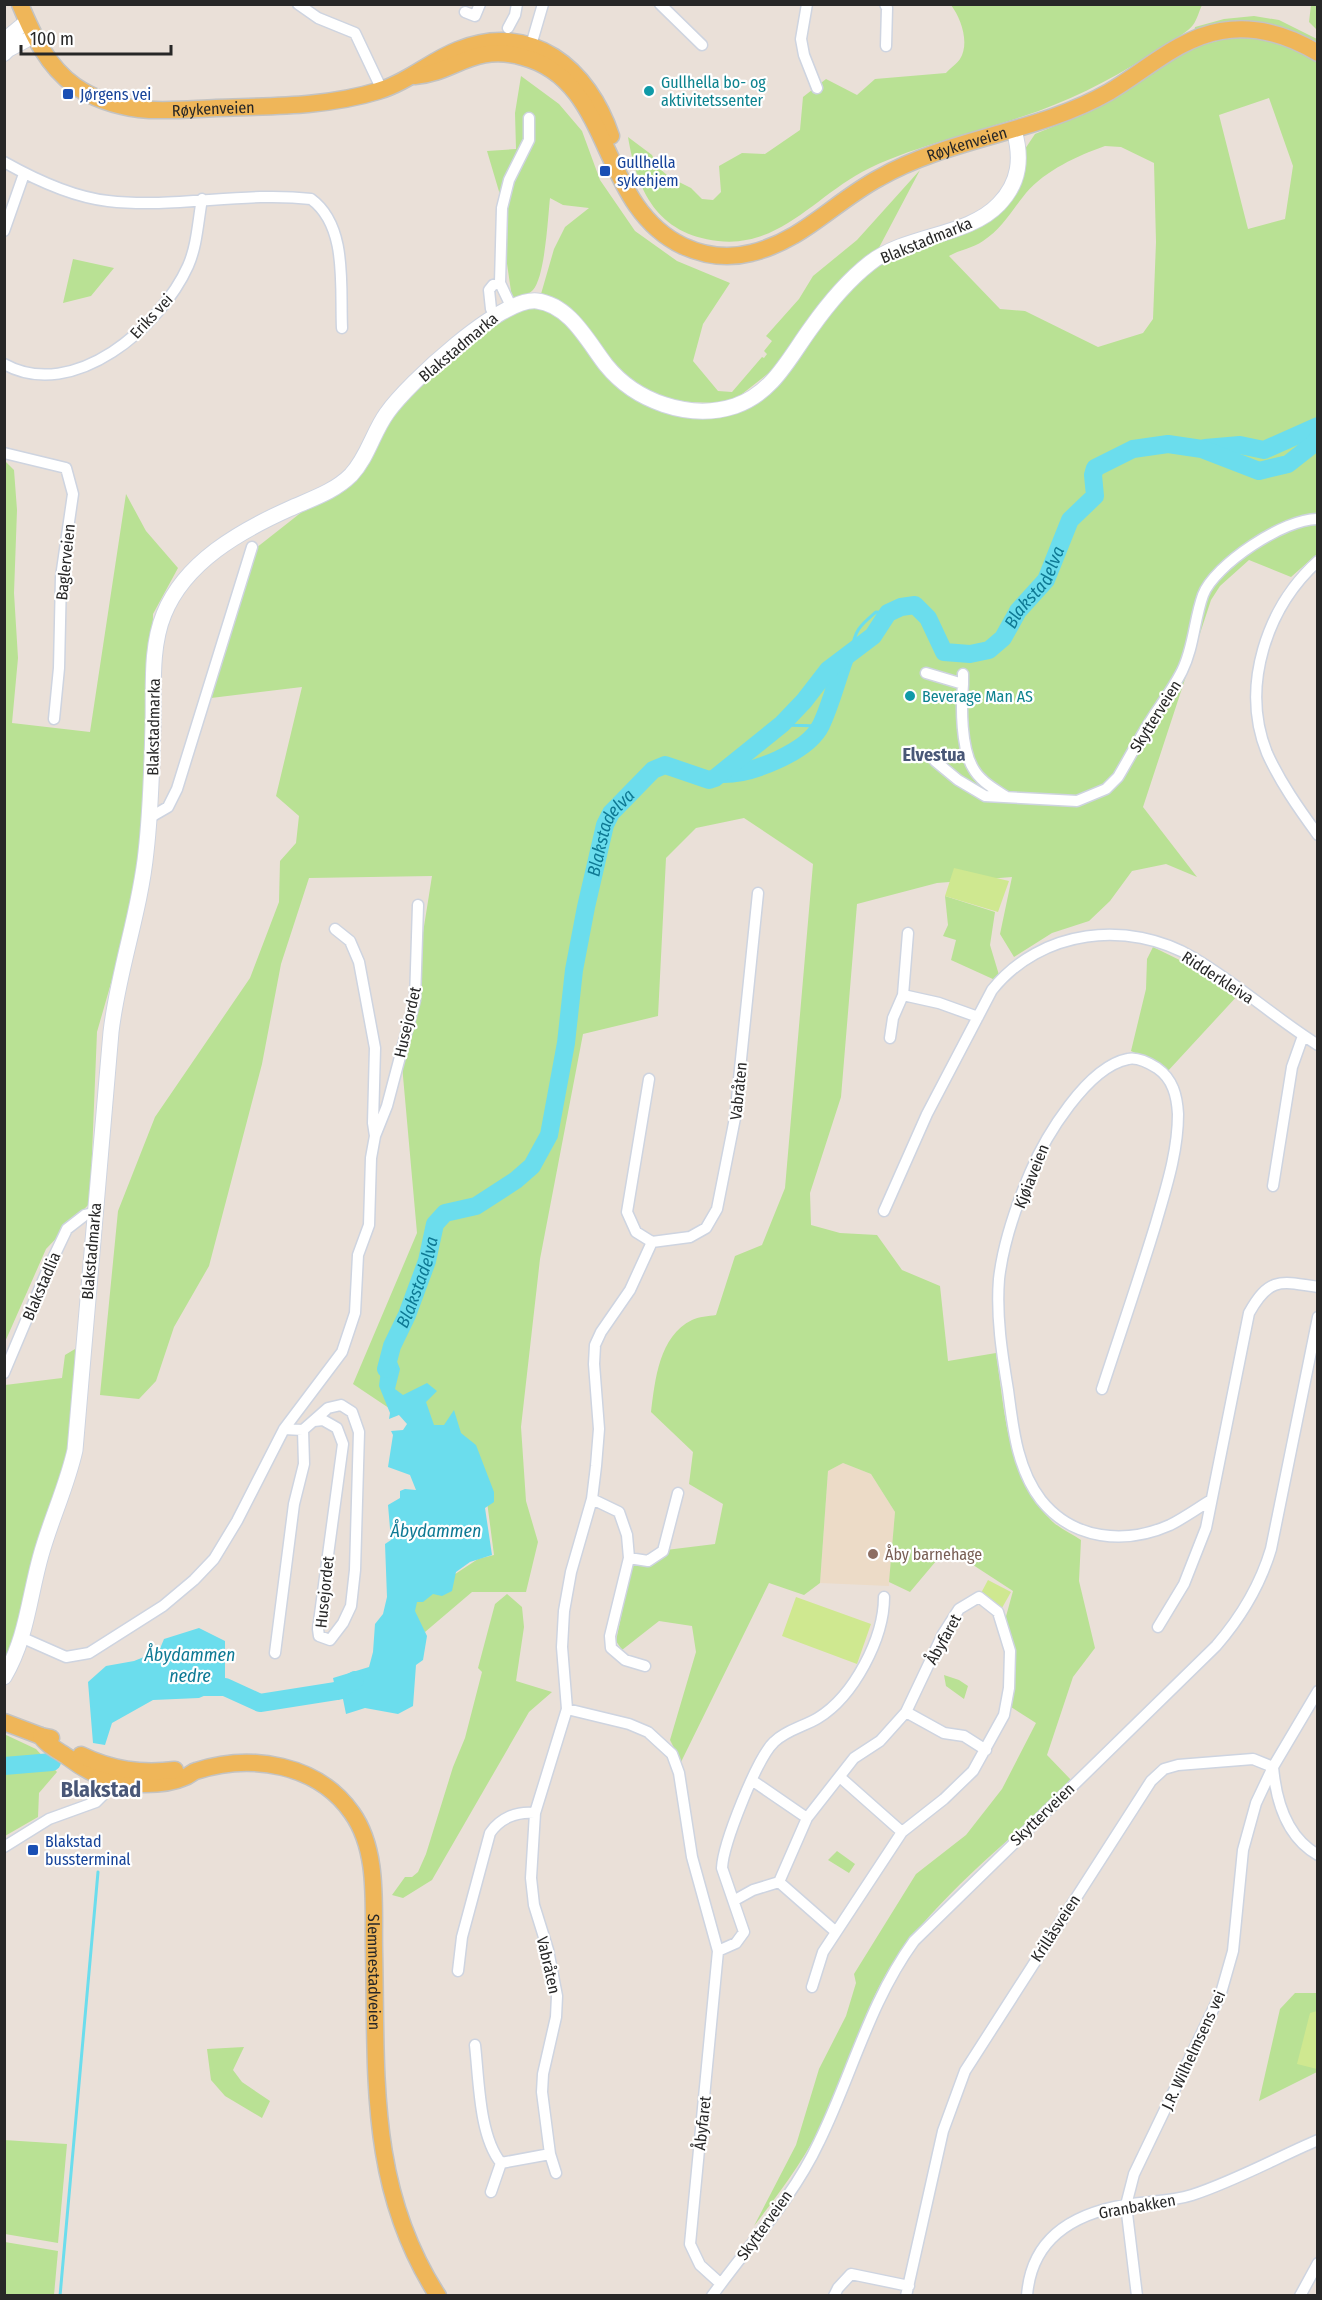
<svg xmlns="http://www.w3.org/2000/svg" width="1322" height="2300" font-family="'Fira Sans Condensed',sans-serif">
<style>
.education{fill:#ecdbc7}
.green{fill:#b9e194;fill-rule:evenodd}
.pitch{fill:#cfe890}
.water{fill:#6bdded}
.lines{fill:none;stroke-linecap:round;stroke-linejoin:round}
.stream{stroke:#6bdded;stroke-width:3}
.river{stroke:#6bdded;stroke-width:18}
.minor-casing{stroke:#ced4e0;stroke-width:13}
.tertiary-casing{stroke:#ced4e0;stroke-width:16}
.secondary-casing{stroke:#ced4e0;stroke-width:17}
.primary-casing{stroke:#c3c3c3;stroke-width:19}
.minor{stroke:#fff;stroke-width:10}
.tertiary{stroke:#fff;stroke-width:14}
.secondary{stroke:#fff;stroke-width:15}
.primary{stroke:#efb659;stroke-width:16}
.culture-dot{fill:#0f9aa8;stroke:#fff;stroke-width:2}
.transit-dot{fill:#1a4fb4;stroke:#fff;stroke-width:2}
.education-dot{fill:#8d6e63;stroke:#fff;stroke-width:2}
.labels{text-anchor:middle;stroke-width:4.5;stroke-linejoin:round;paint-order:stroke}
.culture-label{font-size:16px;fill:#0d838f;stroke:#fff;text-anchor:start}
.transit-label{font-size:16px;fill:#164399;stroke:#fff;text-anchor:start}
.street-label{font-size:16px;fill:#272727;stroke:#fff}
.education-label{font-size:16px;fill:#785e54;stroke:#fff;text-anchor:start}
.water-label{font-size:18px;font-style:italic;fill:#0e7994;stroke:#fff}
.neighbourhood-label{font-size:18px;font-weight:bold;fill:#495777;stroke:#fff}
.district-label{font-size:22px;font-weight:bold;fill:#495777;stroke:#fff}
</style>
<rect width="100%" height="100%" fill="#eae0d8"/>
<path class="education" d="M843,1463L871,1474L895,1512L889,1586L820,1583L828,1471Z"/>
<path class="green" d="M951,5H1202C1199,11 1197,20 1193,25C1185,35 1159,48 1148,56C1107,82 1067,102 1021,117C972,134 907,148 862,172C814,198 778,248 718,241C657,234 637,191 628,137L652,155L658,167L669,177L691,188L702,199L713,200L721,192L719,166L742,153L765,154L800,130L803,97L826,79L857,95L875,79L946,73C950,68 957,64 960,59C970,43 961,18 951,5Z
M1311,5H1317V30L1309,22Z
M1254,16L1279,20L1317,39V47L1303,38L1194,32L1195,27L1224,19Z
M1232,37L1274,40L1317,60V554L1291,577L1249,560L1220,586L1211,600L1143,807L1197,877L1166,864L1132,871L1110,901L1089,921L1052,933L1014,957L1000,934L1012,877L937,883L857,904L841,1097L810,1193L811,1225L840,1233L877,1235L902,1270L940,1286L948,1361L996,1353C1005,1410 1006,1476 1050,1519C1058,1528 1071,1533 1081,1540L1079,1581L1095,1648L1073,1677L1047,1755L1073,1782C1014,1836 941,1893 896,1958C863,2006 851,2064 826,2116C807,2156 781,2191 754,2226L796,2145L819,2069L846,2016L856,1983L854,1974L916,1874L966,1835L1002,1789L1036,1723L1011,1707L1013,1651L1005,1620L1013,1591L947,1548L910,1592L889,1582L895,1512L871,1474L843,1463L828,1471L820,1583L804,1595L769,1583L681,1762L670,1740L696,1652L692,1626L659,1621L622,1650L616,1641L632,1564C649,1565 657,1565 666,1550L715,1544L723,1504L689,1484L693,1452L651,1412C655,1380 659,1336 692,1320C698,1317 709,1316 716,1315L735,1256L762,1245L785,1188L813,864L744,818L696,828L666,858L658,1016L583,1034L540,1259L521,1427L526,1501L538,1542L526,1592H472L425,1632L405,1607L478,1559L494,1555L483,1471L353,1384L417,1233L402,1065L432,876L309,878L281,964L262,1064L209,1266L174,1327L156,1381L139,1399L100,1395L118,1211L155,1117L250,978L279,902L280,861L296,843L299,816L276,796L302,687L211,698L256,548L340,482L403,396L520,301L561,314L607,370L674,408L739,402L758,389L875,264L1000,204L1019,158L1035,134L1089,112L1187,49ZM1269,98L1293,166L1285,219L1248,229L1219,115ZM1105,146L1121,147L1154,163L1156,242L1153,319L1143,333L1098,347L1025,311L1000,309L949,256C959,250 973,248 983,241C1002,229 1012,210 1026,193C1046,170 1077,156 1105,146Z
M521,76L559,104L582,131L600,180L635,231L677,261L730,283L703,324L693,361L718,391L732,392L762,357L764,358L767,354L764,351L772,341L766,336L799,299L813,276L857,240L920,170L873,259L770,372L737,398L715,403L689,402L669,399L647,392L621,373L563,306L541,294L554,249L565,227L589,208L563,205L550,198C548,217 545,277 533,290C527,296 520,297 512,298L504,243L506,215L487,151L516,149L515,113Z
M73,259L114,268L91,296L63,303Z
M5,461L14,470L17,510L14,593L18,658L12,723L90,732L126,494L146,531L178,568L153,614L149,802L133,906L97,1032L90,1203L46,1249L5,1342Z
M945,896L995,912L990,945L999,975L995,980L951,960L956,940L943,936L948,925Z
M1153,947L1198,969L1239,994L1167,1072L1158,1064L1131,1051L1146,989L1147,959Z
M75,1349L73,1438L11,1648L5,1658V1385L62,1378L65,1355Z
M507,1594L522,1607L524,1627L516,1681L552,1692L529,1712L432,1880L403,1898L392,1895L405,1877H412L418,1872L426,1854L453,1767L465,1738L482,1672L478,1668L495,1604Z
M944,1675L959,1680L968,1686L964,1699L946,1686Z
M4,1734L36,1749L57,1772L39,1793L38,1817L5,1836Z
M837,1851L855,1864L849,1873L828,1860Z
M1295,1993H1317V2072L1259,2101L1280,2009Z
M244,2047L233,2070L242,2082L270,2101L262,2118L225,2096L211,2080L207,2049Z
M4,2140L67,2144L58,2243L5,2234Z
M5,2242L58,2251L54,2295H5Z"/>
<path class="pitch" d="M954,868L1009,881L998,912L945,896Z
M988,1580L1011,1592L1002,1608L980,1595Z
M796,1597L871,1624L857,1664L782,1636Z
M1317,2011H1318L1317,2069L1297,2064L1310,2013Z"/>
<path class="water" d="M397,1343L394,1354L400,1369L395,1389L403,1395L427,1383L437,1391L426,1402L434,1425H444L454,1410L461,1433L476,1445L494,1492V1502L485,1508L492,1555L470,1562L456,1572L452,1591L442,1596L433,1594L423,1602H417L415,1611L427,1636L423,1660L416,1665L413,1706L398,1714L365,1708L346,1714L343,1699L338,1700L333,1678L369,1667L373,1652L375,1624L383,1614L387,1597L385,1544L391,1540L388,1505L400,1498V1491L405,1489L416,1490L410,1475L388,1467L393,1435L391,1431L403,1430L407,1424L399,1415L389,1419L390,1413L379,1386L383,1354Z
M199,1628L225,1641V1687L199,1698L153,1700L112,1723L105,1745L93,1743L88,1682L106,1666L134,1661L159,1651L164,1639Z"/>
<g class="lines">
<path class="stream" d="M852,651C854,630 861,625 876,612L888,613
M780,725L821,726
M60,2296L98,1872"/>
<g class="river">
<path d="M1205,448L1240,445L1264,450L1318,426"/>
<path d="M724,774C752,774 808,752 821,725C831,704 837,679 845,658"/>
<path id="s1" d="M386,1369L392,1346L407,1315L427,1261L435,1224L445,1213L476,1206L516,1180L532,1166L549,1135L566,1043L574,970L586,907L605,825L611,813L653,770L665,765L709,780L715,778L782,724L804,701L828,670L873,636L888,613L901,607L915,605L928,618L944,652L970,654L989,650L1003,638L1018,611L1046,580L1070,520L1095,496L1093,475L1095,468L1133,449L1168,444L1202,449L1259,471L1288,464L1316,442L1318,437"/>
<path d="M201,1687H225L260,1703L336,1691L355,1680"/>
<path d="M4,1766L52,1762"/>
</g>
<defs>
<path id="minor" d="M298,4L318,18L355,33L382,90
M660,4L702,45
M807,4L801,39L804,55L817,88
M885,4L887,8L886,46
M465,12L475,16L480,4
M508,28L515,15L517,4
M529,52L543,4
M4,162C36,180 72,197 108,201C175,209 244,191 311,199C348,226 340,286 342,328
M4,231L24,174
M511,306L500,283L502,208L509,180L529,140V118
M491,309L489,290L493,285L500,283
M4,364C74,403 161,326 188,266C197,246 198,221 202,199
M4,453L66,468L73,494L61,577L59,668L54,719
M1318,561C1267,607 1240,686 1267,753C1280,782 1299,809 1318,835
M926,673L963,684V674
M963,684C961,707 961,748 973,768C980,781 993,788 1005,796
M935,761L958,780L985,796L1077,801L1106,789L1118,777C1130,757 1140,737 1153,717C1163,702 1174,687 1182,671C1194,647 1194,620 1203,595C1214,565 1285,518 1318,519
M149,818L168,807L177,789L252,547
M903,995L939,1003L978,1017
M890,1038L893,1018L903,995L908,933
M375,1136L387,1106L415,1000L418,905
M1273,1186L1292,1067L1303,1036
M884,1211L927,1114L992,990C1041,929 1128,919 1194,958C1238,984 1275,1018 1318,1045
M652,1242L690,1237L706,1228L717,1209L735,1118L758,893
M4,1373L47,1271L67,1229L85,1215L94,1213
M1102,1389C1120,1334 1139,1279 1156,1223C1166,1188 1178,1152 1178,1114C1177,1096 1173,1079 1157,1068C1149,1063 1137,1057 1128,1059C1087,1067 1045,1137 1030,1173C1016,1206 1003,1244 999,1279C996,1316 1002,1354 1008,1390C1013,1428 1017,1469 1041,1500C1073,1540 1125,1545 1170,1525C1184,1518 1198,1508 1211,1500
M284,1429L303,1430L328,1408L341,1405L352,1412L359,1432L355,1570L351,1606L343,1623L330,1640L319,1636L318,1629L343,1444L337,1428L323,1420L314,1421
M592,1499L619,1512L627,1535L629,1558L610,1636L611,1648L625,1660L645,1666
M629,1558L648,1561L663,1551L678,1493
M1158,1627L1184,1584L1206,1528L1249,1313C1269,1277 1280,1281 1318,1287
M23,1638L66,1657L89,1653L163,1606L194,1580L214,1559L237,1521L284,1429L342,1352L355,1313L358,1255L369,1225L371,1158L375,1136L373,1123L375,1048L359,962L350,941L335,929
M275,1653L294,1504L304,1464L303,1430
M567,1709L629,1724L648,1732L672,1754L679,1773L692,1857L718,1951L690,2244L700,2265L721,2284
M906,1712L944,1733L964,1736L986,1750
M1273,1767C1276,1801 1286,1837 1318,1855
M841,1778L902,1832
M753,1781L807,1818
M92,1803L94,1792L104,1773
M4,1847L49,1819L96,1802L103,1795L110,1780V1774
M779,1882L836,1932
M735,1900L753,1890L779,1882L807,1818L854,1758L880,1741L906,1712L943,1634L959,1609L979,1597L998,1612L1010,1651L1009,1688L1004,1715L973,1771L944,1799L902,1832L823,1952L812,1987
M718,1951L736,1943L744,1932L722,1868C723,1844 757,1758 774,1742C786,1730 805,1726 818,1718C854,1696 884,1638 884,1597
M458,1971L462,1937L490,1833C500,1818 517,1811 535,1813
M475,2045C479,2080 479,2136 501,2163
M550,2154L556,2173
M491,2192L501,2163L550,2154L542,2092L543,2074L556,2017L557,1996L548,1950L534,1905L531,1878L535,1813L567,1709L562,1647L564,1611L571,1572L592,1499L596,1466L599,1429L594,1364L595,1345L601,1332L630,1290L652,1242L636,1232L627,1212L649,1079
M712,2296C748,2246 793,2198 819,2142C852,2075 869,2003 914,1941L1216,1646C1242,1616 1260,1586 1271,1549L1318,1317
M834,2296L838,2288L851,2274L909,2286
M906,2296L943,2131L965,2071L1151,1781L1164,1769L1178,1765L1253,1759L1273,1767
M1027,2296C1031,2239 1072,2214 1125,2205C1147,2201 1170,2202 1192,2195C1235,2181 1276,2158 1318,2140
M1137,2296L1126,2205L1134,2174L1221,1993L1233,1951L1243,1850L1256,1803L1273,1767L1318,1691
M1300,2296L1318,2263"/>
<path id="tertiary" d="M4,40L27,21
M4,54L8,50L34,36"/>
<path id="secondary" d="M4,1677C27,1638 29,1597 41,1555C51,1519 67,1486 75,1450L111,1032C118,971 140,912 146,852C151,809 152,767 153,724C154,689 150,648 164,614C185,562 240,531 289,509C311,499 334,492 351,475C368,457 373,432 387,413C408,383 501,297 537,301C570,305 588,342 606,365C635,401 689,421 735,406C773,393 789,358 811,328C828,304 847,281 870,263C907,234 968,237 999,204C1020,182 1022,158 1014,130"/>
<g id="primary">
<path id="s2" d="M20,4C33,35 47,66 75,86C94,99 116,106 139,109C164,112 191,109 216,108C270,106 326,107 378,91C408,82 430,61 458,50C531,20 589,69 611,136"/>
<path id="s3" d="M415,76C455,73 473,43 523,57C614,81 597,205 683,246C705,256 728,259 751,253C802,241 834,202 879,178C951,137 1037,133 1109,92C1145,71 1179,38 1221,31C1256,25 1288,35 1318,53"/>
<path d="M4,1722L41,1736L51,1738"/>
<path id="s4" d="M41,1736C46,1745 61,1752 69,1758C91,1775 117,1785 145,1784C157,1784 174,1782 185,1777C189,1776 192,1772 196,1771C251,1753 318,1764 352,1813C379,1851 373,1905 374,1950C377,2074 367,2186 438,2296"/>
<path d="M81,1755C112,1770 141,1774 175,1770"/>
</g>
</defs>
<use href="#minor" class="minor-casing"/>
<use href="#tertiary" class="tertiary-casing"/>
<use href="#secondary" class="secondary-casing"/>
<use href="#primary" class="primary-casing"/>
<use href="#minor" class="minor"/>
<use href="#tertiary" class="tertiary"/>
<use href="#secondary" class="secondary"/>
<use href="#primary" class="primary"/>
</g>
<g class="culture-dot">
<circle cx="649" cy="91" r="6"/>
<circle cx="910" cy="696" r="6"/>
</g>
<g class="transit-dot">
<rect x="62" y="88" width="12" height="12" rx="3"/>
<rect x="599" y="165" width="12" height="12" rx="3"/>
<rect x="27" y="1844" width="12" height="12" rx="3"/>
</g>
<circle class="education-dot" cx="873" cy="1554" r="6"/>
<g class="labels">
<g class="culture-label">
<text x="661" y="88">Gullhella bo- og<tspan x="661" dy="18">aktivitetssenter</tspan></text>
<text x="922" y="702">Beverage Man AS</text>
</g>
<g class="transit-label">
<text x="80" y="100">Jørgens vei</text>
<text x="617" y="168">Gullhella<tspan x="617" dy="18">sykehjem</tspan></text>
<text x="45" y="1847">Blakstad<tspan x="45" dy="18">bussterminal</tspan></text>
</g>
<g class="street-label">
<text dy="6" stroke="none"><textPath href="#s2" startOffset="243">Røykenveien</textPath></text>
<text dy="6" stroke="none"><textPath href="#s3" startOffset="681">Røykenveien</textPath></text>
<text transform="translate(926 240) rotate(-22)" y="6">Blakstadmarka</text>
<text transform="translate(151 316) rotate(-47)" y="6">Eriks vei</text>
<text transform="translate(458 347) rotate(-40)" y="6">Blakstadmarka</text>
<text transform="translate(65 562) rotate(-84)" y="6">Baglerveien</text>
<text transform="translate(1155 716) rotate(-58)" y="6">Skytterveien</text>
<text transform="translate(153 727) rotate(-89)" y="6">Blakstadmarka</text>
<text transform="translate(1218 977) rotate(33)" y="6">Ridderkleiva</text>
<text transform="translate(407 1022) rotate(-77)" y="6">Husejordet</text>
<text transform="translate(738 1091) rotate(-84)" y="6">Vabråten</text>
<text transform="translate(1031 1176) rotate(-68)" y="6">Kjøiaveien</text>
<text transform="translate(91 1251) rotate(-85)" y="6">Blakstadmarka</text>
<text transform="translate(41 1286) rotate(-67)" y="6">Blakstadlia</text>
<text transform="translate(324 1592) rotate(-84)" y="6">Husejordet</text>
<text transform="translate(943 1639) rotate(-61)" y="6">Åbyfaret</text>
<text transform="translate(1042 1814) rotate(-44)" y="6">Skytterveien</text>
<text transform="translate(1055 1928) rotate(-57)" y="6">Krillåsveien</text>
<text transform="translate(549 1965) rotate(77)" y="6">Vabråten</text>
<text dy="6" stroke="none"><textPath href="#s4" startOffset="507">Slemmestadveien</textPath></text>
<text transform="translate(1193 2050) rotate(-65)" y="6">J.R. Wilhelmsens vei</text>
<text transform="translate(702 2123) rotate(-84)" y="6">Åbyfaret</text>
<text transform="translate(1137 2206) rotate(-10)" y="6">Granbakken</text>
<text transform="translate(764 2225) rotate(-54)" y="6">Skytterveien</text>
</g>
<g class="education-label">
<text x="885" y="1560">Åby barnehage</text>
</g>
<g class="water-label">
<text dy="6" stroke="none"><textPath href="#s1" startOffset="1209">Blakstadelva</textPath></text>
<text dy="6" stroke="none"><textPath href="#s1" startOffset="615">Blakstadelva</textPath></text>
<text dy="6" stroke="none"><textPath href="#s1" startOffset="93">Blakstadelva</textPath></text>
<text x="436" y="1537">Åbydammen</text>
<text x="190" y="1661">Åbydammen<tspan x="190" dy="21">nedre</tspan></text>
</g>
<g class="neighbourhood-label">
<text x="934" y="761">Elvestua</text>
</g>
<g class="district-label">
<text x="101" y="1797">Blakstad</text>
</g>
</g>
<rect width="1322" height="2300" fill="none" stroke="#272727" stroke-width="12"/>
<path d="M21 45v9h150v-9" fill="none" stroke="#272727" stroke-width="3"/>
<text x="30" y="45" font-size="18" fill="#272727" stroke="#ffffff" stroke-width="4.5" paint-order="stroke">100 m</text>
</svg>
